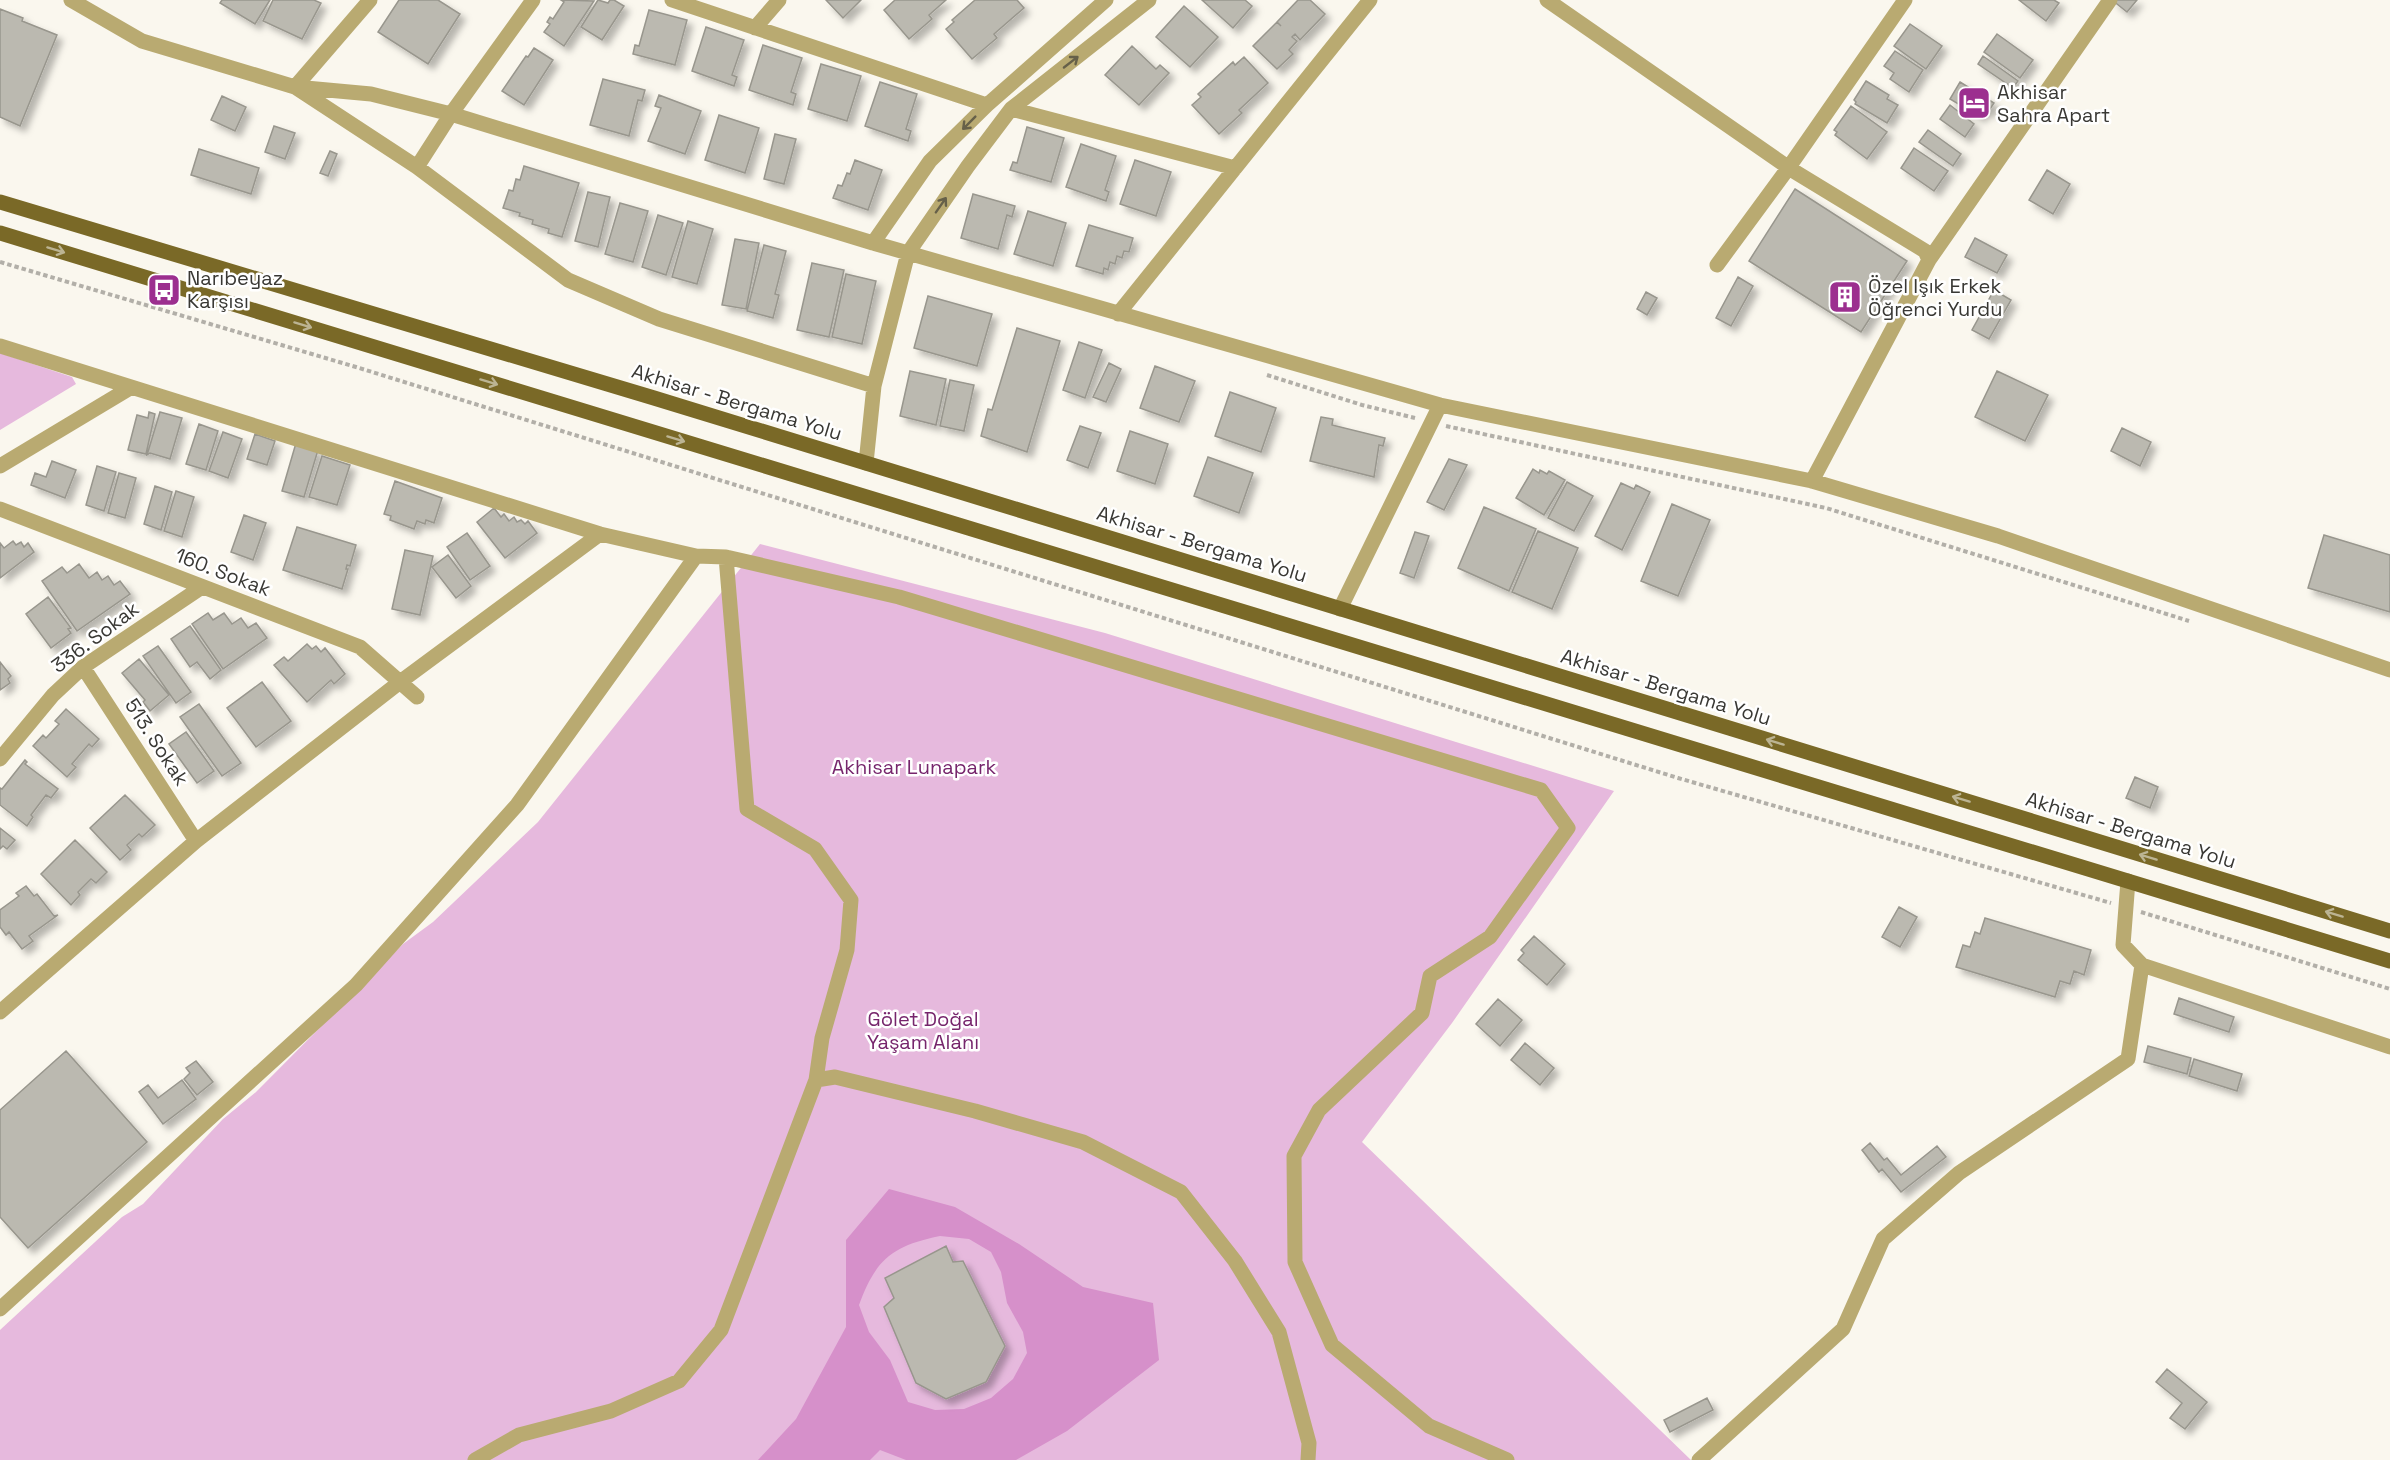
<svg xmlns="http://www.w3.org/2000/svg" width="2390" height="1460" font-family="'Space Grotesk',sans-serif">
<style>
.green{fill:#e6b9dd}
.water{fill:#d690ca;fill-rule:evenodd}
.building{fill:#bbb9b0;stroke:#98968d;stroke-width:1.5;filter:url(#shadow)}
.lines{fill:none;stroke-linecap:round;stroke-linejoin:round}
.path{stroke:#b2afa8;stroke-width:4;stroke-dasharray:4.5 3;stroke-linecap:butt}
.minor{stroke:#b9aa71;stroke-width:15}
.major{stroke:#7a6927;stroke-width:15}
.oneway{stroke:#666049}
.oneway2{stroke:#bcb493}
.labels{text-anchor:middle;stroke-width:5;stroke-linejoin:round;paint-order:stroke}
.poi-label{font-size:20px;fill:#393834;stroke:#fff;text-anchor:start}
.street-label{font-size:20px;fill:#393834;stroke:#fff}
.park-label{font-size:20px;fill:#76256c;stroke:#fff}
</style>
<defs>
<filter id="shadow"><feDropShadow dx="5.5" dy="5.5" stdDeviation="3" flood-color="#0004"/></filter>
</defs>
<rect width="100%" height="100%" fill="#faf7ee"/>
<path class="green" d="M0,353L72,377L76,384L0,430Z
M760,544L1105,633L1614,791L1452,1023L1362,1142L1691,1460H0V1330L122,1217L143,1204L223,1119L256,1092L403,944L433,922L538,822Z"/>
<path class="water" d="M889,1189L955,1207L1019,1244L1083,1287L1153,1303L1159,1360L1067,1431L1016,1460H906L880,1450L870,1460H758L796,1419L846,1327V1240ZM940,1236L969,1239L991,1252L1001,1272L1007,1303L1023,1332L1027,1353L1013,1379L991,1398L964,1409L935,1410L908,1402L890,1360L869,1332L859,1305C876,1259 892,1246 940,1236Z"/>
<path class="building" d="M222,0H270L255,24L220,3Z
M273,0H314L321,3L302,39L263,21Z
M399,0H438L460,14L428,64L378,32Z
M561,0L594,1L564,46L544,32L550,24L547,22L550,17L553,19L564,2Z
M598,0L608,3L610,0H614L624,6L602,40L581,27Z
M826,0H861L843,18Z
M895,0H946L929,15L932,19L909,39L884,10Z
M975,0H1017L1024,8L994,34L997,38L972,59L946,29L954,22L952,20Z
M1202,0H1245L1252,6L1233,28Z
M1298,0H1310L1325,14L1300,40L1295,34L1292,37L1297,41L1289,50L1293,54L1277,69L1253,46L1277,22L1281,26L1277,22Z
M2019,0H2054L2059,3L2046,21Z
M2112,0H2137L2127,12Z
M1184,6L1218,37L1190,67L1156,37Z
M0,9L23,18L22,21L57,35L20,126L0,117Z
M649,10L687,20L675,65L633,54L635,45L639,46Z
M1910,24L1942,46L1926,69L1894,46Z
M706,27L744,40L732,75L737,77L734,86L692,71Z
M1997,34L2033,60L2020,78L1984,52Z
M763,45L802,58L791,92L796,94L793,105L749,90Z
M1132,46L1156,69L1160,65L1169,73L1139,105L1105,75Z
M534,48L553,60L524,105L502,91L526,56L528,57Z
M1895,51L1923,70L1909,92L1890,79L1894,73L1884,66Z
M1983,56L2018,81L2013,88L1978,64Z
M1244,57L1268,83L1239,110L1242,113L1219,134L1192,105L1201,97L1198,94L1233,62L1235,65Z
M821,64L861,76L847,121L808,109Z
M603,79L645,90L642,101L638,100L629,136L590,125Z
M1866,81L1889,95L1887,99L1898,105L1887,123L1855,104L1856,102L1854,100Z
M880,82L917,94L906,129L911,131L908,141L865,126Z
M1960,82L1994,103L1988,112L1984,110L1980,117L1950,99Z
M659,95L701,111L685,154L648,141L661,108L655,106Z
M222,96L246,107L235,131L211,120Z
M1950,105L1974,124L1965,137L1940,119Z
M1851,106L1887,132L1867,159L1835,135L1837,132L1834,130Z
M719,115L759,128L745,173L705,160Z
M274,126L295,133L285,159L265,152Z
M1027,127L1064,138L1051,182L1010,170L1013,162L1017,163Z
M1928,130L1961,154L1953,166L1919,142Z
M775,134L796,139L784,184L764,179Z
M1081,144L1116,156L1105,190L1109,192L1106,201L1066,187Z
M1914,148L1948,171L1934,191L1901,168Z
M199,149L259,168L251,194L191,175Z
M330,151L337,154L328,176L320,173Z
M855,160L882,170L868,210L833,198L838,185L842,186L847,173L850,174Z
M1135,160L1171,172L1156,216L1120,204Z
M524,166L579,183L562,237L548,233L549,229L532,224L533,220L519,216L520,213L503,208L509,190L513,191L516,179L520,180Z
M2047,170L2070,184L2053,214L2029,200Z
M1795,189L1907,261L1861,332L1749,261Z
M588,192L610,197L598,247L575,241Z
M973,194L1015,206L1012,217L1007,215L998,249L961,238Z
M620,203L648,211L633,262L605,254Z
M1028,211L1066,223L1053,266L1014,254Z
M658,215L683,223L666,275L642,267Z
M688,221L713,229L697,284L672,277Z
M1089,225L1133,238L1129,252L1124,251L1122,258L1117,256L1115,264L1110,262L1108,270L1104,268L1103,274L1076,266Z
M1975,238L2007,255L1997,273L1965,257Z
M735,239L759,243L746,309L722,305Z
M764,245L786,251L775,294L779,295L773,318L747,311Z
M812,263L844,270L829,337L797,330Z
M846,274L876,281L862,344L832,337Z
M1738,277L1753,286L1731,326L1716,318Z
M1994,290L2011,300L1989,339L1972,330Z
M1646,292L1657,298L1647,315L1637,309Z
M928,296L992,314L977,366L914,348Z
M1017,328L1060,341L1027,452L981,436L988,409L992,410Z
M1079,342L1102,350L1085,398L1063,390Z
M1109,363L1121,369L1106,402L1093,397Z
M1155,366L1195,381L1179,422L1140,408Z
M910,371L946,379L936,425L900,416Z
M1997,371L2048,395L2025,441L1975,417Z
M950,380L974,385L964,431L940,426Z
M1230,392L1276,408L1261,452L1215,436Z
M149,412L155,414L146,454L128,450L137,415L148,418Z
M160,412L182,418L170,459L150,453L147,455Z
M1321,417L1333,419L1332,425L1385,438L1383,446L1379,445L1374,477L1310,461Z
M199,424L218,431L206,470L186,464Z
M1080,426L1101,433L1088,468L1067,460Z
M2122,428L2151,442L2140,466L2111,451Z
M1130,431L1168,444L1155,484L1117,471Z
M223,432L242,439L228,478L209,471Z
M255,434L275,441L267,465L247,459Z
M296,443L318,450L304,497L282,491Z
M322,456L350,465L337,505L309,497Z
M1208,457L1253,473L1239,513L1194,496Z
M1449,459L1467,465L1444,510L1427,502Z
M52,461L76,470L65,498L31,485L35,473L46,477Z
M97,466L116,472L104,511L86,505Z
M1533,469L1539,473L1540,470L1547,474L1549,471L1565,480L1544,515L1516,498Z
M119,473L136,478L125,518L108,513Z
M395,481L442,498L434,523L426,520L425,524L417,521L414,529L390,520L391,516L384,514Z
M1567,482L1593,496L1574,531L1548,518Z
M1621,483L1634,489L1636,485L1650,492L1622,550L1595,536Z
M155,486L172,492L161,530L144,524Z
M176,491L194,497L182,537L164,531Z
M1672,504L1710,520L1678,596L1641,581Z
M1484,507L1536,529L1509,591L1458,568Z
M494,508L501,517L504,514L509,521L514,517L517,522L521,520L525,524L528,521L537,533L505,558L477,522Z
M244,515L266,523L253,560L231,552Z
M297,527L356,545L350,566L347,565L346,569H348L342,589L283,570Z
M1538,531L1578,548L1552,609L1512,592Z
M1415,532L1429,536L1414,578L1400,573Z
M467,533L490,566L470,580L447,547Z
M2324,535L2390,555V612L2308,588Z
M13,541L16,545L21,542L24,547L28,543L34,552L0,578V543L4,548Z
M405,550L433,556L420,615L392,609Z
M448,555L471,586L456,598L432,567Z
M79,564L89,578L97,572L102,580L108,576L114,585L120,581L130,594L77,631L42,581L62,567L67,573Z
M48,597L71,628L68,629L71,633L51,648L26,614Z
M208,613L213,620L224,613L232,624L241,618L248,628L256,623L267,638L223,669L192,624Z
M190,626L221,670L210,679L197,662L190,667L171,639Z
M307,644L312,649L316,646L321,652L325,648L345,674L334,684L331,680L307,702L274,665L284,657L288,661Z
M158,646L191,692L176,703L143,656Z
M139,659L169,695L150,711L143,702L145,700L122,673Z
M0,662L11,676L8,679L10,683L0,690Z
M262,682L291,721L256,747L227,708Z
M199,704L241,763L222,776L180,717Z
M66,709L99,739L92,747L89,744L72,764L76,767L67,777L33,746L43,735L46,738L59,724L55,721Z
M186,732L214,771L197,783L169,744Z
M25,760L27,762L25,764L58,789L51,798L46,795L31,815L33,817L27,826L0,805V788L2,789Z
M2135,777L2158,787L2150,808L2126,798Z
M125,795L155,825L142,837L139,834L127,845L131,850L120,860L90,828Z
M0,828L15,840L7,849L3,846L0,849Z
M75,840L107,872L96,883L91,879L78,892L80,895L71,905L41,874Z
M26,886L34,896L37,894L54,916L58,915L29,936L33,941L22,949L9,932L6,935L0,927V910L19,896L16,893Z
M1899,907L1917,917L1900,947L1882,937Z
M1985,918L2091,950L2084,975L2074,971L2070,984L2060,981L2055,997L1956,967L1963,945L1970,947L1975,932L1980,934Z
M1534,936L1565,964L1547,985L1518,960L1524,953L1521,950Z
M2179,998L2234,1017L2229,1032L2174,1014Z
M1498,999L1522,1020L1500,1046L1476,1024Z
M1525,1043L1554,1068L1540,1085L1511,1060Z
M2148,1046L2191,1058L2187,1074L2144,1062Z
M66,1051L147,1142L28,1248L0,1217V1110Z
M2194,1059L2242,1074L2237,1091L2189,1076Z
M196,1061L213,1082L197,1095L184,1079L190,1073L186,1068Z
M182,1080L196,1099L163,1124L139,1092L148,1085L158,1098Z
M1870,1143L1884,1160L1887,1158L1901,1175L1937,1146L1946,1157L1901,1192L1882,1169L1879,1172L1862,1150Z
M946,1246L953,1262L963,1261L1005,1346L986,1382L946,1399L916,1383L884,1307L894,1298L885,1278Z
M2167,1369L2207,1402L2185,1429L2170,1418L2182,1403L2156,1382Z
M1707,1398L1713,1410L1670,1432L1664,1420Z"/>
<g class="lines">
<path class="path" d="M0,262L356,367L1678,778L2111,903
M1267,375L1362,405L1415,418
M1446,426L1826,508L2189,621
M2141,912L2390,989"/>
<path class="minor" d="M71,0L142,41L295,87L371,94L451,114L873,243L1440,405L1812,481L1998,536L2390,670
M370,0L295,87L417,167L568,280L659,319L874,386
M672,0L987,105
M1547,0L1792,170L1925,251L1929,260
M755,28L779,0
M1011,109L1235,168
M417,167L451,114L533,0
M873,243L930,161L987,105L1106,0
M1717,265L1789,167L1905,0
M1118,314L1370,0
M0,346L600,534L696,556L726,557L747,809L815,849L851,900L847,950L822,1038L816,1080L721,1330L679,1381L611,1411L519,1435L475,1460
M866,463L874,386L908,253L968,166L1011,109L1149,0
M0,466L130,388
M1812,481L1929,260L2110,0
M0,509L360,647L417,697
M726,557L899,597L1541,790L1568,828L1490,937L1430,976L1422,1013L1319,1110L1294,1156L1295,1262L1332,1345L1429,1426L1507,1460
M1340,609L1440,405
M83,667L196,841
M0,759L53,695L83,667L202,587
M2128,881L2123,945L2142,965L2390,1047
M0,1012L196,841L400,682L600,534
M816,1080L835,1077L975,1111L1083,1142L1181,1192L1235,1261L1279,1332L1309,1443L1308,1460
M0,1309L356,985L517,805L696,556
M1699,1460L1843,1329L1883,1239L1959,1173L2128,1059L2142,965"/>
<path class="major" d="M0,202L654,398L2390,931
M0,233L2390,961"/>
</g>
<defs><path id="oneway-shaft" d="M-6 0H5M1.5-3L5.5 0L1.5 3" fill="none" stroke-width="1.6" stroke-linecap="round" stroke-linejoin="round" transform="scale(1.5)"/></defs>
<g class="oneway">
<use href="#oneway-shaft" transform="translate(1071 62) rotate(-38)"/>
<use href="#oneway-shaft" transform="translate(969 123) rotate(135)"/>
<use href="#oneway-shaft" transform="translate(941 205) rotate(-55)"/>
</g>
<g class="oneway2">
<use href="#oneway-shaft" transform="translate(56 250) rotate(17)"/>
<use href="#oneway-shaft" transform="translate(303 325) rotate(17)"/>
<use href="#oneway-shaft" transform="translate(489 382) rotate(17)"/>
<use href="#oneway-shaft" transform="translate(676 439) rotate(17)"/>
<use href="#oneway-shaft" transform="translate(1775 742) rotate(-163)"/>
<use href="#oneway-shaft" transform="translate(1961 799) rotate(-163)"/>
<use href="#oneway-shaft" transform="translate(2148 857) rotate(-163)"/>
<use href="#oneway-shaft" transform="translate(2334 914) rotate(-163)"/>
</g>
<defs>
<symbol id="hotel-square" viewBox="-11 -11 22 22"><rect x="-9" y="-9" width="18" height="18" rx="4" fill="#9c2f8f" stroke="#fff"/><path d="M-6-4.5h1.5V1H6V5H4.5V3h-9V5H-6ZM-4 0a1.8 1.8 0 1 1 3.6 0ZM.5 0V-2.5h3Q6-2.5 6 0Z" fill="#fff"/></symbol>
<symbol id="bus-square" viewBox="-11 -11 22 22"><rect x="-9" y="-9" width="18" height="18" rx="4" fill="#9c2f8f" stroke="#fff"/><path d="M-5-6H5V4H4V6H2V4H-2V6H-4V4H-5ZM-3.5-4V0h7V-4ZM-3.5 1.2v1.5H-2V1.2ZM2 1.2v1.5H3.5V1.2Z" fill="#fff"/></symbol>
<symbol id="building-square" viewBox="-11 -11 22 22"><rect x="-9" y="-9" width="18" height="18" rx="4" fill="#9c2f8f" stroke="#fff"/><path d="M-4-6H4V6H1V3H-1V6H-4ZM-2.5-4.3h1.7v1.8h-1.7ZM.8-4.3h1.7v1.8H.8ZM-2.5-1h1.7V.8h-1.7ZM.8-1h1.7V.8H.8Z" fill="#fff"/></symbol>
</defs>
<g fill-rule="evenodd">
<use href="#hotel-square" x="1955" y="84" width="38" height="38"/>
<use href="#bus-square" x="145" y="271" width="38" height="38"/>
<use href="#building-square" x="1826" y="278" width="38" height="38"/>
</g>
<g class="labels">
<g class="poi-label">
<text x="1997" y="99">Akhisar<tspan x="1997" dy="23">Sahra Apart</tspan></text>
<text x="187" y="285">Narıbeyaz<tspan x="187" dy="23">Karşısı</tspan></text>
<text x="1868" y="293">Özel Işık Erkek<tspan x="1868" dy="23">Öğrenci Yurdu</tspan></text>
</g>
<g class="street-label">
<text transform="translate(737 402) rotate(17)" y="7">Akhisar - Bergama Yolu</text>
<text transform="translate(1202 544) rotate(17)" y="7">Akhisar - Bergama Yolu</text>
<text transform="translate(223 572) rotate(21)" y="7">160. Sokak</text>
<text transform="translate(95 637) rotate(-37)" y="7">336. Sokak</text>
<text transform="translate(1666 687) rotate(17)" y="7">Akhisar - Bergama Yolu</text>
<text transform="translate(157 742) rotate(57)" y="7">513. Sokak</text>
<text transform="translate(2131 830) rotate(17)" y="7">Akhisar - Bergama Yolu</text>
</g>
<g class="park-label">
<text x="914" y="774">Akhisar Lunapark</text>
<text x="923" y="1026">Gölet Doğal<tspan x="923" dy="23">Yaşam Alanı</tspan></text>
</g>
</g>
</svg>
